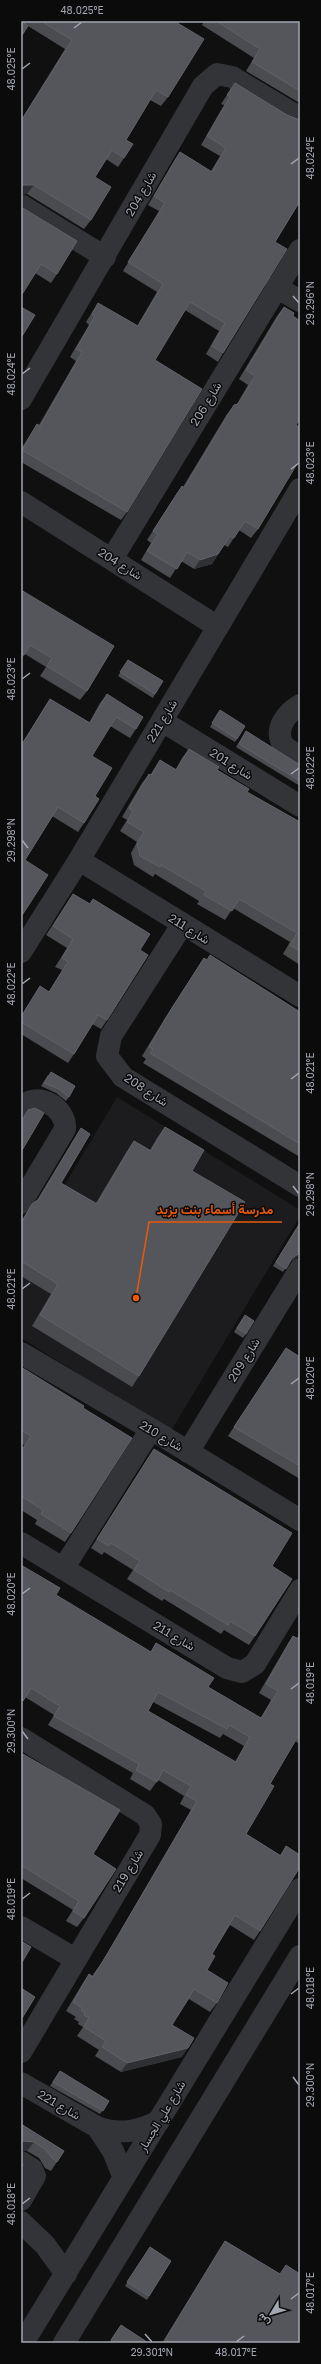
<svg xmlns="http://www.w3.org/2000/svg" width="321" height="2364" font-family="'Golos Text',Vazirmatn,sans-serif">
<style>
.built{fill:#1c1c1e}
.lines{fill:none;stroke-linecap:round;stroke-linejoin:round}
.minor{stroke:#333438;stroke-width:22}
.wall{fill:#4b4c50;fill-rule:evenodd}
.shaded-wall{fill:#2f3033}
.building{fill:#54565b;stroke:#606268;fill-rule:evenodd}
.ticks{fill:none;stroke:#a3a7b1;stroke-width:1.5}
.labels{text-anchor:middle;stroke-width:3;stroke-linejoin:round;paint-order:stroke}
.street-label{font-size:12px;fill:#a3a7b1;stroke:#0b0b0c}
.leader{fill:none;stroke:#e8590c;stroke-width:1.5}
.callout-dot{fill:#e8590c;stroke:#0b0b0c;stroke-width:1.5}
.callout-label{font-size:13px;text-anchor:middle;font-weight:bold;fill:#e8590c;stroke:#0b0b0c;stroke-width:3;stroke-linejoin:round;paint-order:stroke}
.neatline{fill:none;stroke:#a3a7b1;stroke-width:1.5}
.ticks-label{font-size:10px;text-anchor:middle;fill:#a3a7b1}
</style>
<rect width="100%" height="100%" fill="#101011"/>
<path class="built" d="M117,1097L300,1210V1216L171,1431L21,1338V1258Z"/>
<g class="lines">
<path class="minor" d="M21,205L105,257
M276,287L300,301
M21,399L203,86L217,74L232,77L300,118
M21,502L218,627
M112,559L300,250
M300,705C286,713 273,730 284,746C288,750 295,753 300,756
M162,721L300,806
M79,860L300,996
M182,925L111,1036L107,1056L123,1077L300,1186
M21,952L79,860L300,489
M21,1108C36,1089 67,1108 65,1129L21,1203
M21,1353L151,1429L300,1520
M188,1452L300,1269
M21,1543L227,1668L242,1672L255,1664L300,1590
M63,1569L151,1429
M21,1738L145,1815L151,1824L150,1835L21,2052
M21,1927L75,1959
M21,2083L97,2127C119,2135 138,2132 159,2121
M97,2127L113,2151L124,2178
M21,2162L32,2169L35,2176L21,2200
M21,2222L45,2245L66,2274
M23,2343L300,1889
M64,2343L300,1956"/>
</g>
<path class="wall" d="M21,21H174L168,97L161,106L150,100L126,140L124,158L118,167L106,159L95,177L91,220L84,229L27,194H21V120L65,49L28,26Z
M204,21H300V100L298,102L246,71L254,58L202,25Z
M235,83L287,115L300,120V205L298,204L275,242L223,353L218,362L206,354L219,331L185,310L155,360L127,512L121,520L21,462V449L37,424L39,425L76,361L70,357L89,325L86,322L98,303L137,326L157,292L123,271L159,211L148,205L174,161L180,152L211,171L220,156L201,145L224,105L221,104Z
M21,207L57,274L51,283L35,273Z
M284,307L293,316L296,425L258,529L251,538L239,530L228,547L224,545L212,564L194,569L181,561L170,578L141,560L151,543L147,540L175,496L182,486L183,487L227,414L234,405L237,404L248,385L239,379L277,316Z
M21,590L87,691L80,700L40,676L46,667L25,654L21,659Z
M128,660L155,694L153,698L118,676Z
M107,694L136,729L130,738L110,726L92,756L95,796L84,823L78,832L52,816L25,860L21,917V745L50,699L89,723L100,703Z
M220,710L237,739L235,742L210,727Z
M246,731L300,765V786L236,747Z
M189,749L247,792L300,822V965L283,954L290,942L233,908L225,920L197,904L199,901L155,874L153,877L134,865L131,853L137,842L120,831L127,820L122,817L142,783L149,774L151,775L160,760L176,769L182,758Z
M73,894L89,904L93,899L140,950L107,1020L101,1029L92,1024L74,1054L68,1063L21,1034V1016L40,986L49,992L62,970L55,967L67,948L46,935Z
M210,955L300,1012V1157L143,1063L146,1059L142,1056L165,1018L204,958L207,960Z
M48,1075L69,1097L66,1101L56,1093L41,1086Z
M28,1110L21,1152V1120Z
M165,1127L192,1171L139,1376L132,1387L32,1326L51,1294L21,1276V1221L32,1204L37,1200L74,1139L81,1128L61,1183L96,1203L127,1151L134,1141L150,1150L157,1138Z
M300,1222L297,1257L290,1262L283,1272L273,1266Z
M242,1319L246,1334L243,1338L234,1332Z
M286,1348L300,1357V1479L228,1436Z
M21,1367L83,1408L71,1533L65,1542L35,1524L37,1520L21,1510V1450L24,1445L21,1443Z
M154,1449L272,1566L255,1636L249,1645L224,1630L221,1634L164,1599L162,1601L127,1579L133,1570L104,1552L102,1555L91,1548L148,1458Z
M21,1565L56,1595L151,1652L156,1643L208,1687L261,1718L271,1700L259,1693L287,1645L293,1636L297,1638L300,1633V1744L295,1741L270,1784L246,1834L280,1855L286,1846L260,1931L254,1940L230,1925L212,1954L207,1970L217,2003L210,2012L189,1999L172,2025L182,2057L121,2072L95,2056L99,2050L77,2036L83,2027L78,2024L79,2022L74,2019L76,2017L66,2011L83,1983L89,1974L92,1976L102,1962L191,1810L180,1804L184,1796L158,1780L150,1791L130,1779L133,1773L48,1725L54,1715L25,1697L21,1704ZM153,1702L220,1738L223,1734L244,1746L235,1762L148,1711Z
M21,1753L93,1854L84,1918L77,1927L66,1921L73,1910L21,1878Z
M60,2071L109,2101L100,2114L50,2086Z
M21,2124L64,2151L51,2171L45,2168L39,2158L27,2151Z
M225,2241L280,2274L286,2265L300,2343H162L219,2250Z
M150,2247L171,2261L147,2300L125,2286Z
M121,2325L147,2343H109Z"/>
<path class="shaded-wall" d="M21,185H34L27,194H21Z
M218,554L212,564L194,569L200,560Z
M300,1253L297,1257L290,1262L292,1258Z
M188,2048L182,2057L121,2072L127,2063Z
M22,2141L34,2142L27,2151H21V2142Z"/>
<path class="building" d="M21,21L28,26L21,37Z
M41,21H174L204,39L168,97L156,90L126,140L133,144L124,158L112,150L95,177L111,187L91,220L34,185H21V121L72,40Z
M216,21H300V91L252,62L260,49Z
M235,83L287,115L300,120V201L275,242L287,249L223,353L212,346L225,323L190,302L155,360L202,389L127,512L22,450L37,424L40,426L82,352L76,349L95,316L92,314L98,303L138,326L163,284L128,262L165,203L154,196L180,152L212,172L226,148L207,136L230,97L227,95Z
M21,207L77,241L57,274L41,264L21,296Z
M21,307L35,315L21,338Z
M284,307L294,313L293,316L300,321V418L296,425L300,428V459L258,529L245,521L234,538L230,536L218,554L200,560L187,552L177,569L147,551L158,534L153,531L182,486L184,488L234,405L238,404L255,376L246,370Z
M21,590L114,646L87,691L47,666L52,658L30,645L24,655L21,653Z
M128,660L163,681L155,694L120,672Z
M107,694L143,717L136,729L116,717L92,756L112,768L95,796L99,799L84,823L58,807L25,860L48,875L21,917V746L50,699L90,723Z
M220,710L245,726L237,739L212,723Z
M246,731L300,765V781L239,744Z
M189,749L219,767L217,770L249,789L247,792L300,822V951L290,945L297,933L239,899L232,911L204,895L206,891L161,865L160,867L140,856L137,843L144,832L127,822L133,811L129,808L149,774L151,775L160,760L176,770Z
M73,894L90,904L93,899L150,934L140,950L148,955L107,1020L98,1015L74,1054L21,1022V1017L40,986L49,992L68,962L62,958L73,939L53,926Z
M210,955L300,1012V1144L150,1053L153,1049L149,1047L172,1008L204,958L207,960Z
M51,1072L75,1086L69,1097L59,1089L44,1083Z
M35,1108L44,1113L21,1152V1123L28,1110Z
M165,1127L204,1150L192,1171L245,1202L139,1376L40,1315L58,1284L21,1261V1222H22L32,1204L39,1199L81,1128L90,1134L61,1183L97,1204L134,1141L151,1151Z
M300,1223V1253L292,1258L286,1269L276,1262Z
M245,1315L254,1321L246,1334L237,1328Z
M286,1348L300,1357V1466L234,1427Z
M21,1367L84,1406L83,1408L132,1438L71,1533L41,1514L43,1510L21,1496V1452L31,1436L21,1430Z
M154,1449L292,1533L272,1566L292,1579L255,1636L230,1621L228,1625L170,1590L169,1592L134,1570L140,1561L111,1543L109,1546L97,1539Z
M21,1565L60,1588L56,1595L151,1652L156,1643L214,1678L208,1687L261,1718L278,1691L266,1684L293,1636L298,1639L300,1634V1733L270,1784L274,1786L246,1834L281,1856L286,1846L300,1855V1867L260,1931L235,1915L212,1954L215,1956L207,1970L228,1983L217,2003L194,1989L172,2025L194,2038L188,2048L127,2063L102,2047L106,2041L84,2027L89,2018L84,2015L85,2013L81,2010L82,2008L73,2002L89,1974L93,1977L108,1953L197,1801L186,1795L191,1786L163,1770L157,1782L136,1770L139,1764L54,1716L60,1706L31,1688L23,1701L21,1699ZM158,1692L227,1729L229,1725L250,1737L236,1762L148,1711Z
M21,1753L120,1810L93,1854L116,1869L84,1918L73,1911L79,1901L21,1865Z
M21,1941L31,1947L21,1964Z
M21,1988L35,1997L21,2020Z
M60,2071L109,2101L103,2111L53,2082Z
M21,2124L64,2151L57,2162L52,2158L45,2149L34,2142L22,2141L21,2142Z
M21,2162L23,2164L21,2169Z
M225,2241L280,2274L286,2265L300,2274V2343H171L165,2340Z
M150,2247L171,2261L149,2296L127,2282Z
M121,2325L147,2342V2343H115L111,2340Z"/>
<path class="ticks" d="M74,28L82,22M22,69L30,63M291,164L299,158M293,296L299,303M22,374L30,368M291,469L299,463M22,679L30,673M291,774L299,768M22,840L28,848M22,984L30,978M291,1079L299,1073M293,1186L299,1194M22,1289L30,1283M291,1384L299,1378M22,1594L30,1588M291,1689L299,1683M22,1731L28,1739M22,1899L30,1893M291,1994L299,1988M293,2077L299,2085M22,2204L30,2198M291,2299L299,2293M145,2334L152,2342M236,2342L244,2336"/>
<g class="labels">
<g class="street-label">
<text transform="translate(141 194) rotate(-60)" y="4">شارع 204</text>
<text transform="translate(206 404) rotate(-59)" y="4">شارع 206</text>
<text transform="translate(120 564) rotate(32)" y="4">شارع 204</text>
<text transform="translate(162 721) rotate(-59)" y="4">شارع 221</text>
<text transform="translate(231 764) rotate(32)" y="4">شارع 201</text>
<text transform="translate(189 929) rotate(32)" y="4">شارع 211</text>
<text transform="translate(146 1090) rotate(33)" y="4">شارع 208</text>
<text transform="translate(244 1360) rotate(-58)" y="4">شارع 209</text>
<text transform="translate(161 1436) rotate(31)" y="4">شارع 210</text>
<text transform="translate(174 1636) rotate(31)" y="4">شارع 211</text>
<text transform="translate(128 1871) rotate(-59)" y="4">شارع 219</text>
<text transform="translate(59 2105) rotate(30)" y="4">شارع 221</text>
<text transform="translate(162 2116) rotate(-59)" y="4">شارع علي الجسار</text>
</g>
</g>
<path class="leader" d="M136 1298L149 1222H282"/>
<circle class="callout-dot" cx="136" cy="1298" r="4"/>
<g class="callout-label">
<text x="215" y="1214">مدرسة أسماء بنت يزيد</text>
</g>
<rect width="321" height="2364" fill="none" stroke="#0b0b0c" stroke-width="44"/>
<g transform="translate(271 2314) rotate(232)" stroke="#0b0b0c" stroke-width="3" paint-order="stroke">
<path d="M0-3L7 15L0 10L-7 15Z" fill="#a3a7b1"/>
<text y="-6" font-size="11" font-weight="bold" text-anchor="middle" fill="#a3a7b1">ش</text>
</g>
<rect x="22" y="22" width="277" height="2320" class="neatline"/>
<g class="ticks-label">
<text x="82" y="14">48.025°E</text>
<text transform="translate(11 69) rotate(-90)" y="4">48.025°E</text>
<text transform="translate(310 158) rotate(-90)" y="4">48.024°E</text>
<text transform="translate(310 303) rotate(-90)" y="4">29.296°N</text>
<text transform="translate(11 374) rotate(-90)" y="4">48.024°E</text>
<text transform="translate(310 463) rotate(-90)" y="4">48.023°E</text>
<text transform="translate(11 679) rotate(-90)" y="4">48.023°E</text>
<text transform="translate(310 768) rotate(-90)" y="4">48.022°E</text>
<text transform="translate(11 840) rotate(-90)" y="4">29.298°N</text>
<text transform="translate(11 984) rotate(-90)" y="4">48.022°E</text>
<text transform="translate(310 1073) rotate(-90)" y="4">48.021°E</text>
<text transform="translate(310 1194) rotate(-90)" y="4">29.298°N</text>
<text transform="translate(11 1289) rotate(-90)" y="4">48.021°E</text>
<text transform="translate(310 1378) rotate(-90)" y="4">48.020°E</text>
<text transform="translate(11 1594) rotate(-90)" y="4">48.020°E</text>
<text transform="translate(310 1683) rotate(-90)" y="4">48.019°E</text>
<text transform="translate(11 1731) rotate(-90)" y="4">29.300°N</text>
<text transform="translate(11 1899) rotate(-90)" y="4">48.019°E</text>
<text transform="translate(310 1988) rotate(-90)" y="4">48.018°E</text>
<text transform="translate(310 2085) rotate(-90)" y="4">29.300°N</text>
<text transform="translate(11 2204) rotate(-90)" y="4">48.018°E</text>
<text transform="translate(310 2293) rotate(-90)" y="4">48.017°E</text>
<text x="152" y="2356">29.301°N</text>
<text x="236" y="2356">48.017°E</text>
</g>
</svg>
